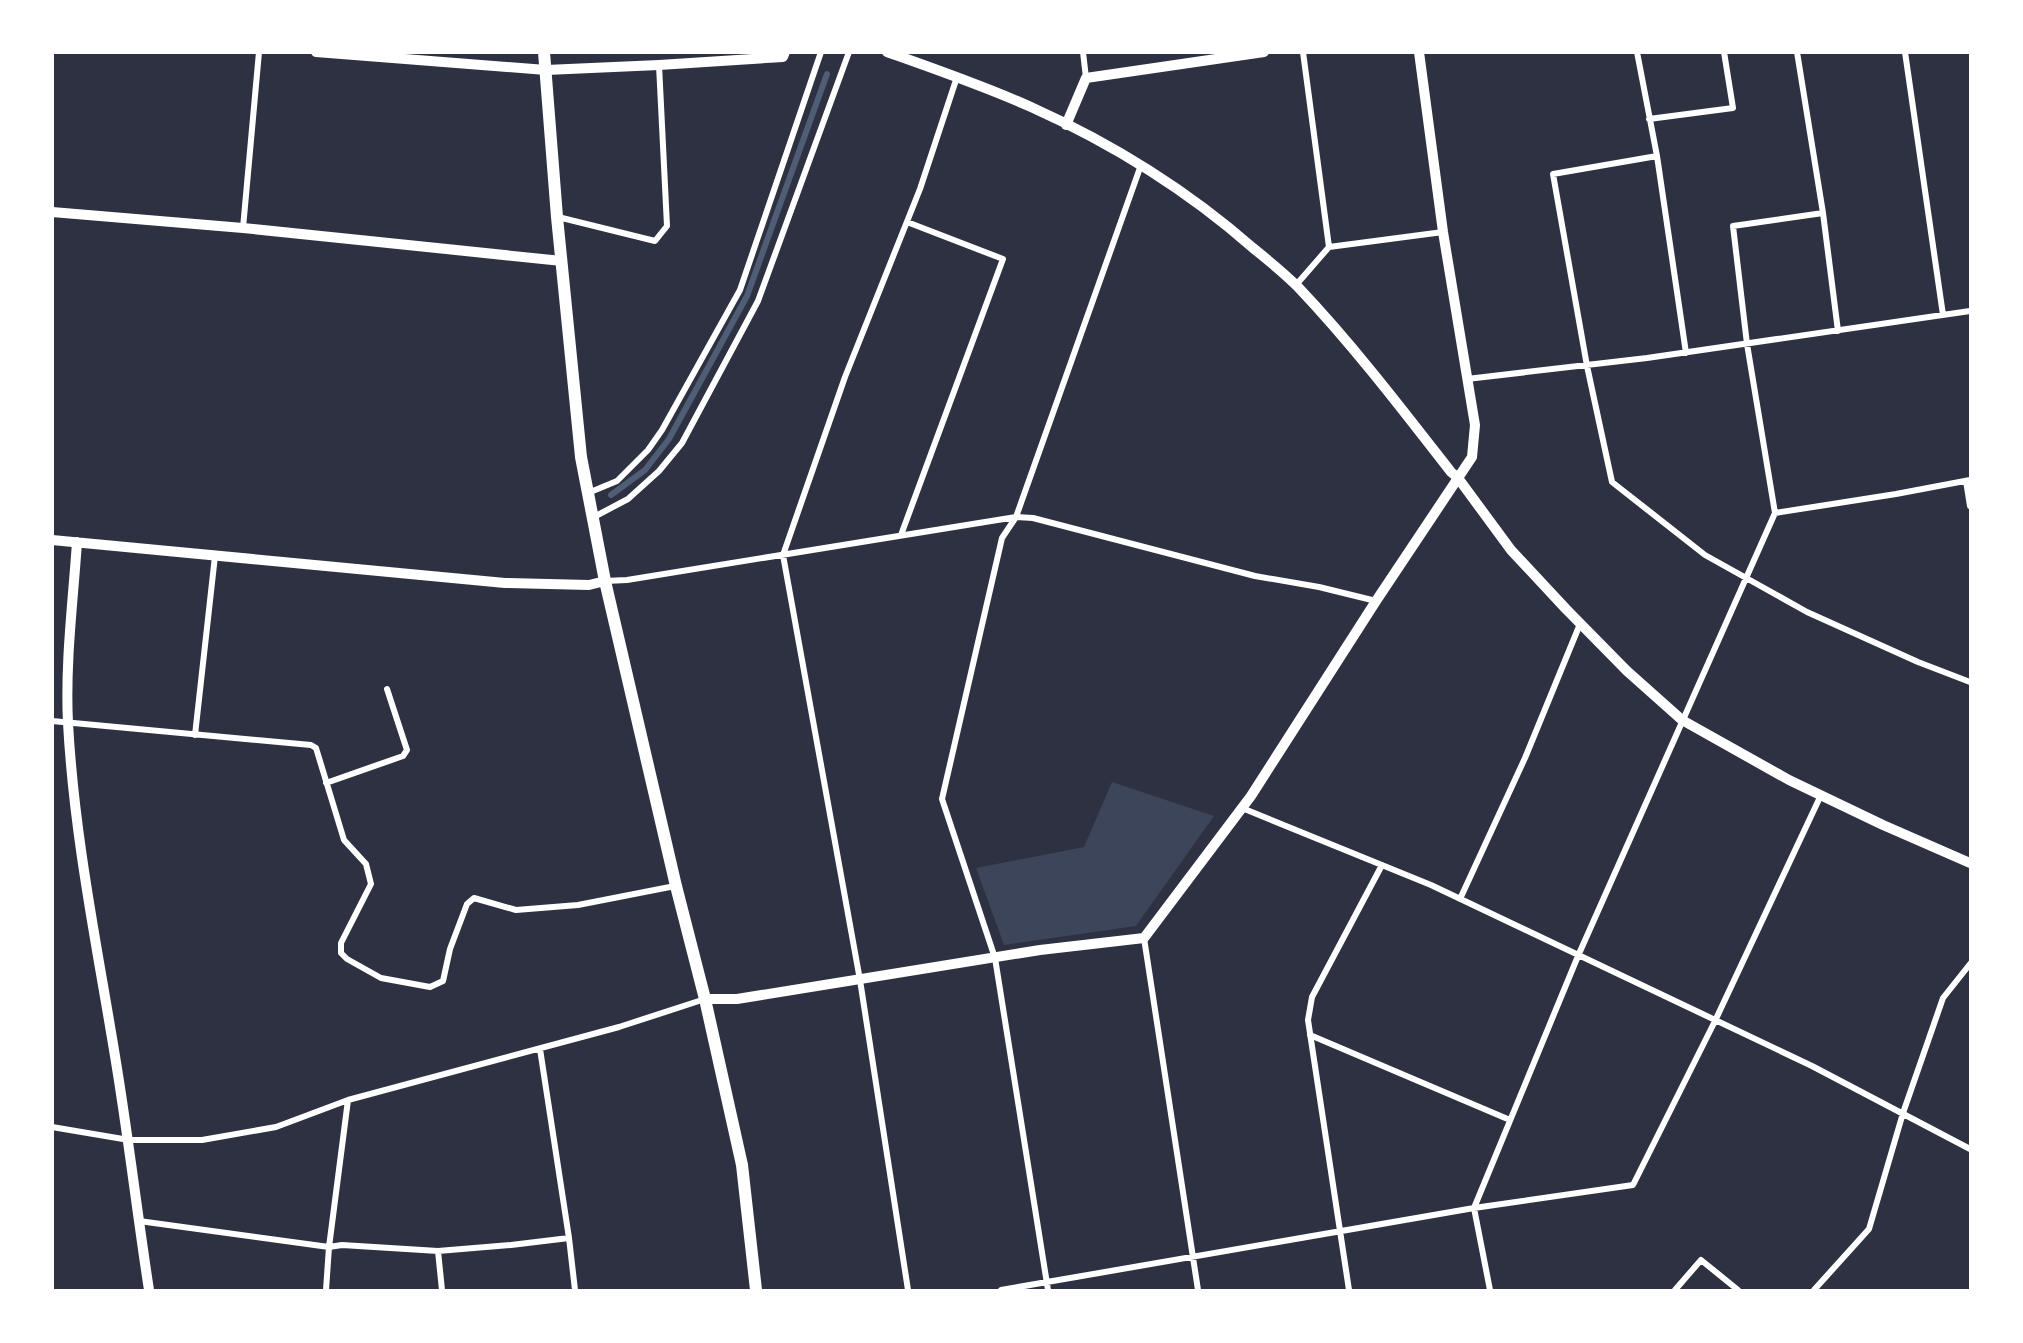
<svg xmlns="http://www.w3.org/2000/svg" width="2023" height="1343" font-family="Raleway,sans-serif">
<style>
.green{fill:#3c4559}
.lines{fill:none;stroke-linecap:round;stroke-linejoin:round}
.stream{stroke:#4f5d75;stroke-width:6}
.minor{stroke:#fff;stroke-width:6}
.tertiary{stroke:#fff;stroke-width:10}
.secondary{stroke:#fff;stroke-width:12}
</style>
<rect width="100%" height="100%" fill="#2d3142"/>
<path class="green" d="M1112,782L1214,816L1136,926L1004,945L976,868L1084,847Z"/>
<g class="lines">
<path class="stream" d="M611,495L645,470L669,439L747,296L827,74"/>
<path class="minor" d="M1083,52L1086,78
M1303,52L1329,247
M1637,52L1657,156L1553,174L1587,366L1612,482L1705,555L1807,612L1918,662L1970,682
M1905,52L1943,315
M1649,119L1733,108L1724,52
M1657,156L1686,353
M1823,213L1838,331
M558,217L655,241L667,226L659,65
M243,228L259,52
M1296,285L1329,247L1443,232
M1467,379L1647,358L1970,311
M1966,481L1970,506
M588,493L617,481L648,450L662,430L740,290L821,52
M1775,513L1747,344L1733,226L1823,213L1797,52
M592,518L628,499L659,471L682,443L758,301L849,52
M901,535L1003,259L907,222
M605,581L627,580L1016,517L1033,518L1255,576L1319,587L1376,601
M52,721L311,745L316,748L344,840L366,864L371,884L341,943V953L347,959L381,978L430,987L443,981L450,949L467,904L474,898L516,910L578,905L675,886
M195,735L215,556
M326,783L403,756L407,750L387,689
M1242,808L1431,885L1812,1066L1970,1149
M1460,899L1525,758L1580,624
M1144,938L1198,1290
M1310,1035L1510,1120
M540,1049L569,1238L575,1290
M52,1127L129,1140H202L276,1127L348,1100L619,1027L705,999
M139,1221L329,1247L342,1245L438,1251L511,1245L569,1238
M438,1251L442,1290
M326,1290L329,1247L348,1100
M908,1290L860,980L783,555L845,377L920,189L957,77
M1001,1290L1474,1208L1633,1185L1715,1021L1821,795
M1048,1290L995,958L942,799L1002,538L1016,517L1141,165
M1349,1290L1308,1020L1312,997L1382,865
M1490,1290L1474,1208L1578,956L1775,513L1896,494L1970,480
M1675,1290L1701,1260L1738,1290
M1814,1290L1869,1229L1903,1113L1943,998L1970,964"/>
<path class="tertiary" d="M316,52L546,70L659,65L783,57L785,52
M887,52C935,69 984,86 1031,107C1111,143 1187,190 1253,248C1268,260 1284,273 1298,287C1353,345 1402,409 1451,472L1458,478L1511,550L1566,609L1627,671L1682,720L1789,780L1883,825L1970,863
M1066,125L1086,78L1264,52
M52,212L243,228L562,261
M52,540L505,583L589,585L605,581
M77,542C73,602 65,663 68,723C74,835 97,946 115,1056C128,1134 137,1212 149,1290
M705,999H737L1040,950L1144,938L1251,796L1376,601L1472,457L1475,425L1443,232L1419,52"/>
<path class="secondary" d="M544,52L557,217L581,457L605,581L676,886L705,999L742,1165L756,1290"/>
</g>
<rect width="2023" height="1343" fill="none" stroke="#ffffff" stroke-width="108"/>
</svg>
